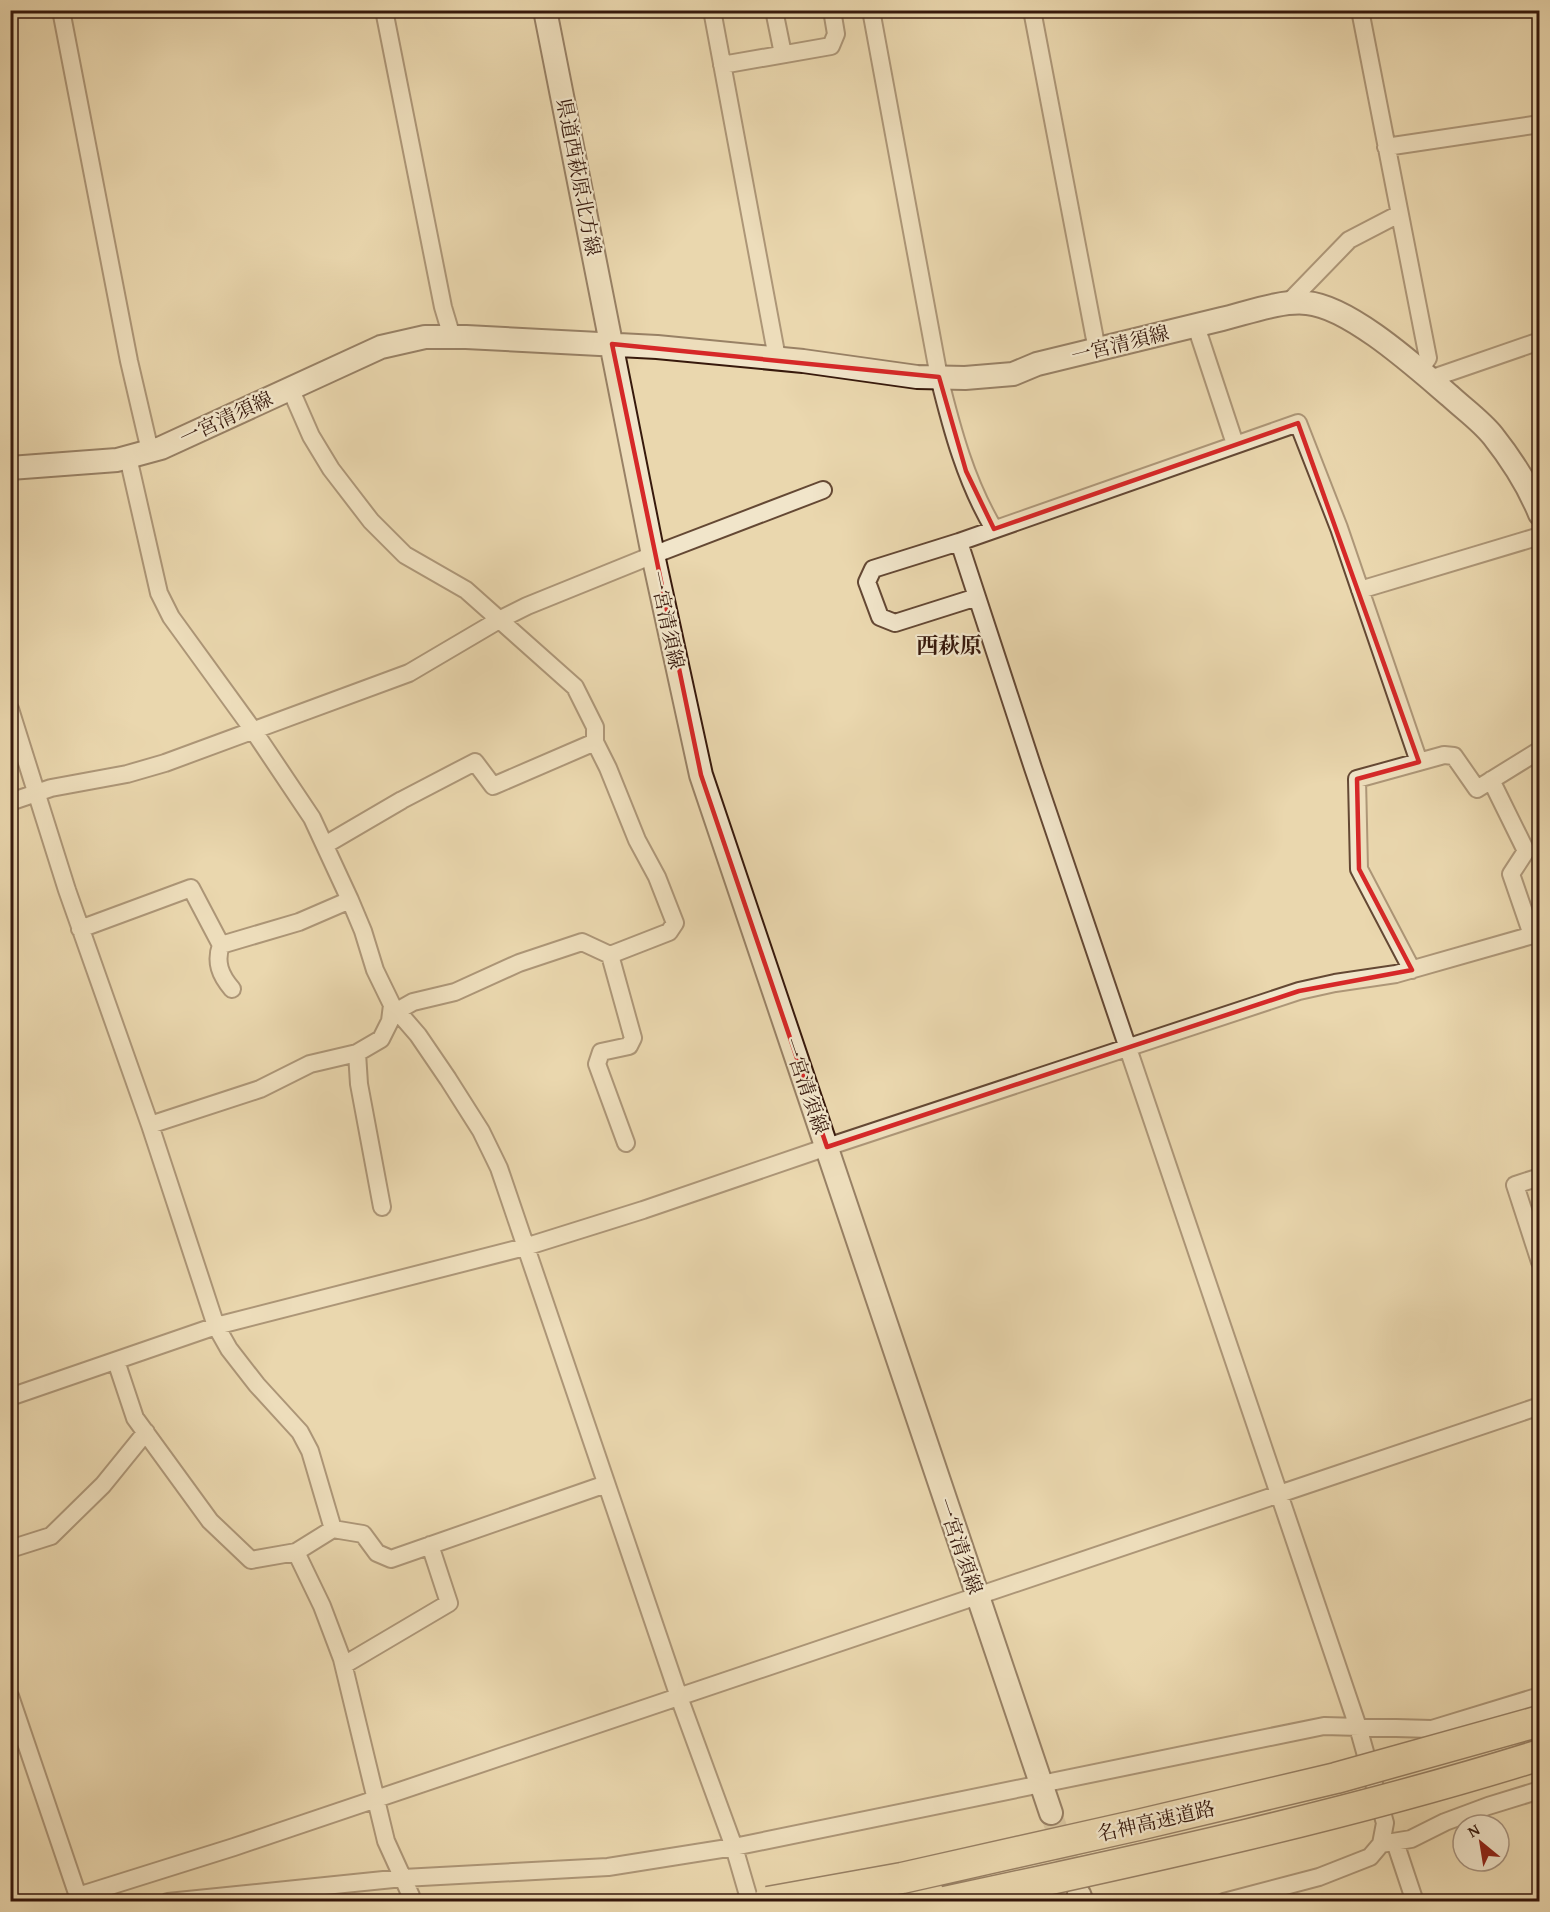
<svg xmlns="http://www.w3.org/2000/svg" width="1550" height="1912" font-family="'Gentium Book Plus','Noto Serif JP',serif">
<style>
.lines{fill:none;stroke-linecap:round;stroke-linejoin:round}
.secondary-tunnel{stroke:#c6b18e;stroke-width:22;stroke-dasharray:22 11;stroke-linecap:butt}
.street-casing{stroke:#644834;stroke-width:20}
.secondary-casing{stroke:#37190c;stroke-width:26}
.street{stroke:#f1e5ca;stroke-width:16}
.secondary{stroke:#f1e5ca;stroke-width:22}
.highway-bridge-casing{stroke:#37190c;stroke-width:33;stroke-linecap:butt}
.highway-bridge{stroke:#ead7ae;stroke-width:30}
.marked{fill:none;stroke:#d62828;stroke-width:4.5;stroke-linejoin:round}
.labels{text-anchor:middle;stroke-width:4.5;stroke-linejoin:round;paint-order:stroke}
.street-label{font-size:20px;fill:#37190c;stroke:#f1e5ca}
.quarter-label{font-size:22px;font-weight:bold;fill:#37190c;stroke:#f1e5ca}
</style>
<rect width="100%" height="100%" fill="#ead7ae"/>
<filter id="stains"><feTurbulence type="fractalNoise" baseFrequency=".00333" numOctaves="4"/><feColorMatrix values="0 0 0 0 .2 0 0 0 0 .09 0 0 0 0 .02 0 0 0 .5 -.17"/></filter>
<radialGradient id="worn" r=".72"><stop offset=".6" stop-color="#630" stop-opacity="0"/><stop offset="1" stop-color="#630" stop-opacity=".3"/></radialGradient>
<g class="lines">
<path class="secondary-tunnel" d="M1051,1813L1077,1888"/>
<defs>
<path id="street" d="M61,10L129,361L150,451
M384,10L443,307L452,337
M712,10L777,358
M774,10L783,54
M871,10L939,377C952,430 966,482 994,529
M1032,10L1097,350
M1360,10L1428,358L1420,370
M722,65L831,46L836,34L832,10
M1386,147L1540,124
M1288,303L1349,240L1399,214
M1196,326L1235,444
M1430,379L1540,341
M290,388L311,436L331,469L371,521L405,555L466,590L575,687L595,727V742L608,768L637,840L657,877L675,923L669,932L610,955
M128,457L159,593L171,617L253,730L312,818L350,900L363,931L375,970L392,1005L418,1035L448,1079L481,1131L499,1168L679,1697L734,1847L750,1902
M959,542L1033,768L1358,1727L1385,1823L1381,1844L1370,1857L1319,1877L1224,1902
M1360,590L1540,536
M977,597L895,623L880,617L867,582L873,569L959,542L1298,423L1339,528L1419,762
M10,709L67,890L150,1125L216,1326L229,1349L257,1385L300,1432L310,1451L333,1529
M1491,780L1526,851L1511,874L1532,935
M10,802L51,788L127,774L165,763L409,673L499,620L527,606L653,555L823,490
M325,845L402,800L475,762L493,786L595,742
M80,929L191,888L221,945
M1412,970L1359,869L1357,779L1444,755L1454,756L1477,789L1540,750
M232,989C220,975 215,962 221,945L299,922L350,900
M397,1011L413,1002L455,992L519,963L582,942L610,955L633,1038L629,1046L601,1052L597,1064L626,1143
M357,1053L359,1084L382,1207
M150,1125L260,1089L310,1064L357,1053L381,1039L390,1021L392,1005
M1540,1177L1515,1185L1540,1262
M116,1361L135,1418L210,1521L251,1560L296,1552L333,1529L363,1534L377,1553L391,1559L606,1484
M10,1397L216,1326L525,1247L643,1210L827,1147L1299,991L1335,983L1396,974L1540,933
M10,1549L51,1536L103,1485L146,1432
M296,1552L322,1606L342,1659L386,1841L411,1896
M344,1665L449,1603L430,1545
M10,1696L80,1902
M1395,1842L1415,1902
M1381,1844L1411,1839L1445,1822L1488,1806L1540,1790
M78,1896L234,1847L1540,1406
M168,1902L403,1878L608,1867L734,1847L1324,1726L1432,1729L1540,1696"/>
<path id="secondary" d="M545,10L653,555L701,775L1051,1813
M10,468L117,460L161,448L381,347L425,337H466L657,347L803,361L917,377L965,378L1013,374L1037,364C1099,349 1160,334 1222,319C1247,313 1282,300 1307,303C1350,307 1416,367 1450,396C1464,409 1481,421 1493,436C1512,460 1528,485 1540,514
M1079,1894L1082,1902"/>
</defs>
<use href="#street" class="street-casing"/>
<use href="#secondary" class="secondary-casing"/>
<use href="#street" class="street"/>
<use href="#secondary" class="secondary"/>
<defs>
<path id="highway-bridge" d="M768,1902L902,1878L1138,1825L1336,1778L1540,1721
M945,1902C1145,1859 1345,1816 1540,1755"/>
</defs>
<use href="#highway-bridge" class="highway-bridge-casing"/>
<use href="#highway-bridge" class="highway-bridge"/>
</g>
<path d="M0 0H1550V1912H0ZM612,344L939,377L966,471L994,529L1298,423L1419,762L1357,779L1359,869L1412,970L1299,991L827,1147L701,775Z" fill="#ead7ae" fill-opacity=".55" fill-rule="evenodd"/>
<path class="marked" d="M612,344L939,377L966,471L994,529L1298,423L1419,762L1357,779L1359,869L1412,970L1299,991L827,1147L701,775Z"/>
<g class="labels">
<g class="street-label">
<text transform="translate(579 177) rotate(79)" y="7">県道西萩原北方線</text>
<text transform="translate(1120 344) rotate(-14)" y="7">一宮清須線</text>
<text transform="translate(226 418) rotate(-25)" y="7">一宮清須線</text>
<text transform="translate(667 620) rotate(78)" y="7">一宮清須線</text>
<text transform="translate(806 1086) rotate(71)" y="7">一宮清須線</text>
<text transform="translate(960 1546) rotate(71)" y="7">一宮清須線</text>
<text transform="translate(1156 1821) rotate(-13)" y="7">名神高速道路</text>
</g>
<g class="quarter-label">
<text x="949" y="653">西萩原</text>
</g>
</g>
<rect width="1550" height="1912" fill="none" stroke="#ead7ae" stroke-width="36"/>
<rect x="12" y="12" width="1526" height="1888" fill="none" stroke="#37190c" stroke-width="3"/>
<rect x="18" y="18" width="1514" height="1876" fill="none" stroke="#37190c" stroke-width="1.5"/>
<g transform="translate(1481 1843) rotate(330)"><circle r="28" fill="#f1e5ca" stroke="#a7937e" stroke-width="1.5"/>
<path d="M0-4.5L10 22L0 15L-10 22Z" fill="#8f2418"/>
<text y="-9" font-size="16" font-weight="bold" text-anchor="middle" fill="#37190c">N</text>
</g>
<rect width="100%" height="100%" filter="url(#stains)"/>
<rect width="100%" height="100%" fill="url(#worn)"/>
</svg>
